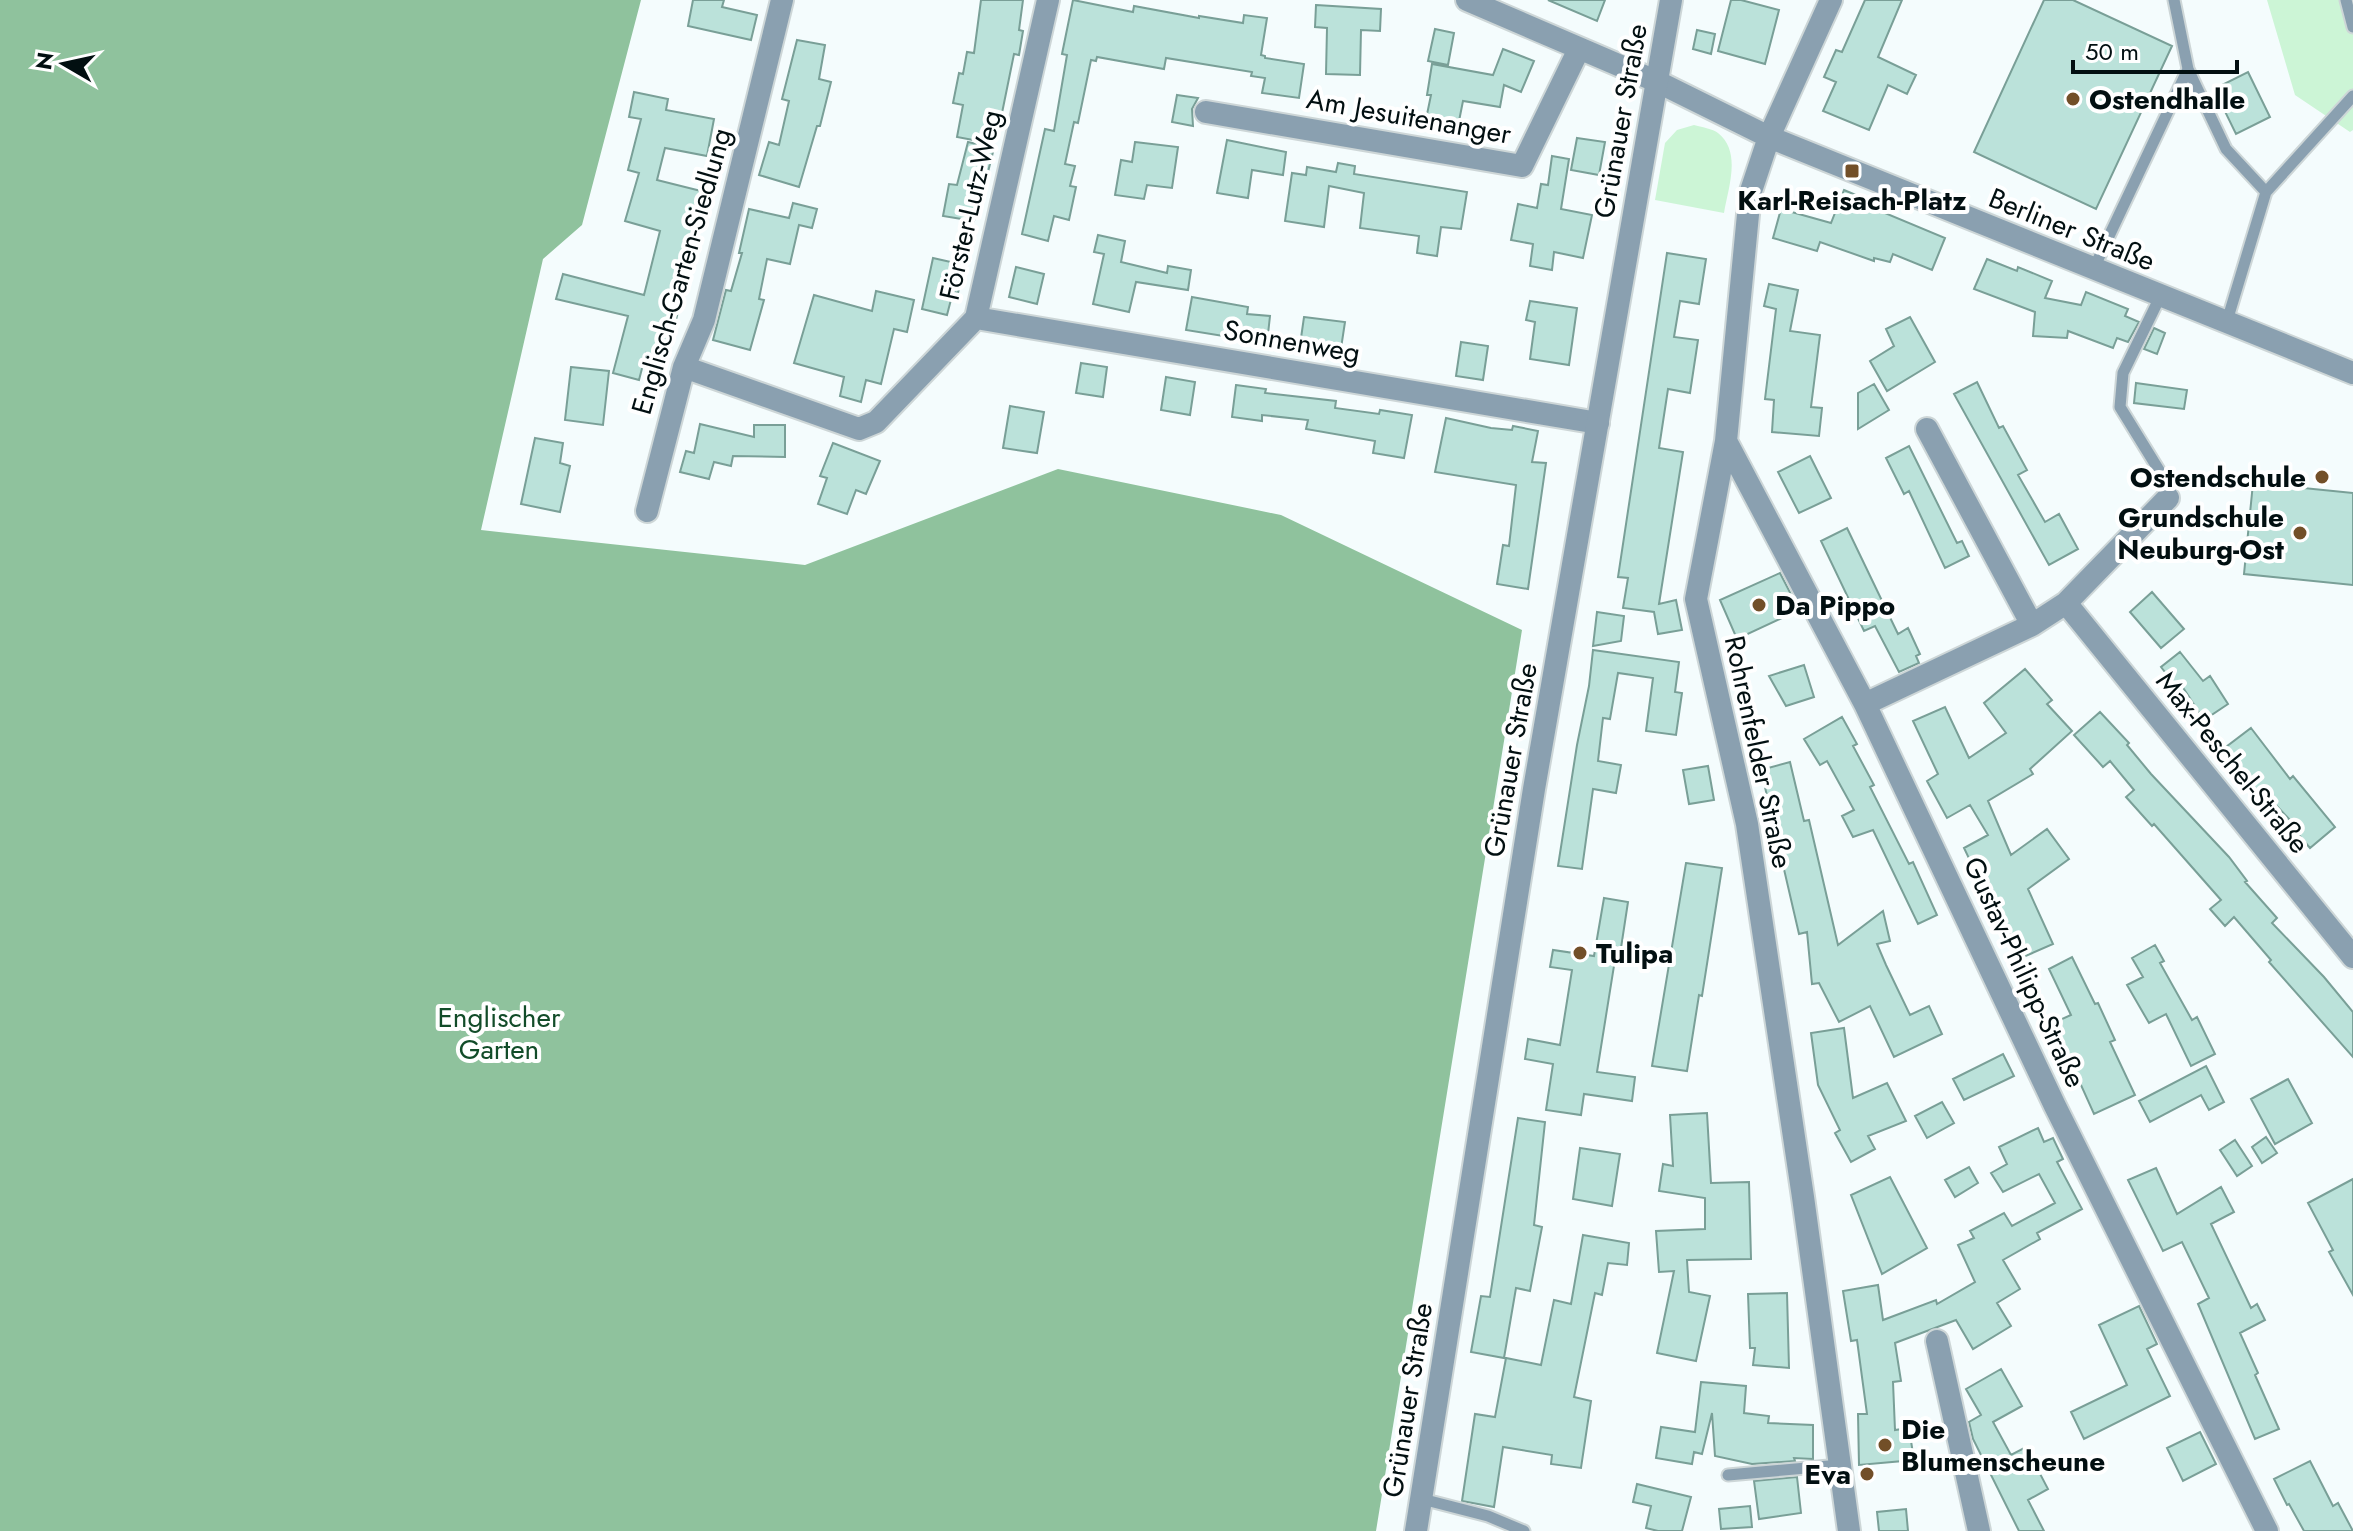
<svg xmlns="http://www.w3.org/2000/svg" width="2353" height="1531" font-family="Jost,sans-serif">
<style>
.green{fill:#ccf5d6}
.forest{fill:#8fc29d}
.building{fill:#bbe2da;stroke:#799f97;stroke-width:2}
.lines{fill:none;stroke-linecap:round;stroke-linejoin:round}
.service-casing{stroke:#cdd6d7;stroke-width:15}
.minor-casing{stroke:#cdd6d7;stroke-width:26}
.tertiary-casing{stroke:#cdd6d7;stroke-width:26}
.service{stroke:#8aa0b0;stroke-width:11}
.minor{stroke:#8aa0b0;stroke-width:22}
.tertiary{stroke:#8aa0b0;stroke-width:22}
.poi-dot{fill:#724f28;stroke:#fff;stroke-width:3}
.labels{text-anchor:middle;stroke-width:8;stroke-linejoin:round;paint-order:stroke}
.poi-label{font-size:28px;font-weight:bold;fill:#020f11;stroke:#fff;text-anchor:start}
.street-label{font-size:28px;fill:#020f11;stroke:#fff}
.park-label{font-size:28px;fill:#124c29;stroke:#fff}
</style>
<rect width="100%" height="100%" fill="#f4fcfd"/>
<path class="green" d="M2267,0H2353V130L2350,132L2295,95Z
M1694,125C1701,127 1713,129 1718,133C1742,152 1728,188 1724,213L1655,200L1665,143L1677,130Z"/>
<path class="forest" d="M0,0H641L582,225L543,259L481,530L805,565L1058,469L1281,515L1522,630L1376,1531H0Z"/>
<path class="building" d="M693,0H724L722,7L757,15L751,40L688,26Z
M981,0H1023L1019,30L1023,31L1019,55L1014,54L1002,113L989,110L984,142L957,137L963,105L953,103L959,73L963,74L967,52L974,53Z
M1073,0L1133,12L1134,6L1199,18V16L1243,23L1244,15L1267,18L1261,55L1265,56V58L1304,64L1299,98L1262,93L1265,78L1251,76L1252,72L1166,58L1164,69L1097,57L1096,61L1091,60L1078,123L1074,122L1065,164L1075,166L1070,186L1076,187L1069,220L1054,216L1048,241L1022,234L1045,129L1054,131L1067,55L1062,54Z
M1548,0H1605L1597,21Z
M1731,0H1741L1779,10L1765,64L1718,51Z
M1865,0H1902L1878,57L1916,75L1907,94L1888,85L1869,130L1823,111L1836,82L1824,77L1836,50L1842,52Z
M2044,0H2073L2172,46L2096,209L1974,152Z
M1316,5L1381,9L1380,31L1361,30L1360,75L1326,74L1327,28L1315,27Z
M1435,29L1454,33L1448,65L1428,61Z
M1697,30L1715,34L1711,54L1693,49Z
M797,40L825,45L819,79L831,82L820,126H817L799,187L759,175L769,142L779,145L789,101L782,99Z
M1503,49L1534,61L1521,92L1504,85L1500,107L1463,101L1456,136L1424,129L1431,95H1427L1432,64L1493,75Z
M2248,72L2270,117L2236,134L2214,89Z
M634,92L668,99L666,110L714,119L707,156L665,148L657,180L713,194L707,220L700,219L667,358L646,353L639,380L613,373L628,316L556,299L563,274L644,295L660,231L625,221L639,173L628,170L641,119L629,117Z
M1177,95L1198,98L1192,109L1193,126L1172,122Z
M1577,138L1605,142L1599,175L1571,170Z
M1227,140L1286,152L1283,175L1252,170L1248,198L1217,193Z
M968,142L994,148L987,176L982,175L974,221L943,216L949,184L957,185Z
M1135,142L1178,147L1172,188L1147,185L1144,199L1115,195L1121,160L1132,162Z
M1552,156L1569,159L1561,209L1592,215L1583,258L1554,252L1552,270L1530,266L1533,244L1511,240L1518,204L1537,208L1541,184L1548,185Z
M1338,163L1355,166L1354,174L1467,192L1461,229L1441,227L1437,256L1417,253L1419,236L1360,228L1364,193L1329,186L1324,227L1285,221L1292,173L1306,175L1307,167L1336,172Z
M1844,190L1882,206L1880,211L1945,238L1932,270L1893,254L1890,262L1874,258V261L1820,242L1817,251L1773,238L1781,209L1831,223Z
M793,203L817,209L812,228L799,225L790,264L767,259L759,299L764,300L750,350L713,340L726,290L731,291L742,253H739L749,209L789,218Z
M1098,235L1125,241L1121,262L1167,273L1168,266L1191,270L1188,290L1136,282L1129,312L1093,304L1104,254L1094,252Z
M1667,253L1706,259L1699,304L1680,301L1674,337L1698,340L1690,393L1668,389L1659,448L1683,452L1659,604L1676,600L1682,630L1658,634L1654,612L1623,608L1628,578L1618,577Z
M933,258L964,265L958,293L953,292L947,315L922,309Z
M1987,259L2017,271L2018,267L2052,281L2045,298L2081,305L2086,292L2128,309L2125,316L2139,322L2128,342L2117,338L2113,348L2068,331L2067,338L2033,336L2035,312L1974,289Z
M1016,267L1044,274L1037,304L1009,297Z
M1769,284L1798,290L1790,331L1820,335L1811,407L1822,408L1819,436L1772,432L1774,400L1765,399L1776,309L1764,306Z
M876,291L914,300L907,332L894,329L881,384L866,380L861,402L840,396L844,377L794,363L814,295L872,311Z
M1192,297L1248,307L1247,314L1270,316L1267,343L1186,330Z
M1530,301L1577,308L1569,365L1530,359L1535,322L1526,320Z
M1304,317L1345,322L1340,355L1315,352L1316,340L1301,338Z
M1910,317L1935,362L1887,391L1870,361L1894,346L1886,329Z
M2154,328L2165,333L2157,354L2144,349Z
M1461,342L1488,346L1483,380L1456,376Z
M1081,363L1107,367L1103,397L1076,393Z
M571,367L609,371L603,425L565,420Z
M1166,377L1195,382L1190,415L1161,410Z
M1977,382L1999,428L2003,426L2027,470L2018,475L2045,522L2059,514L2078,549L2049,565L1954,394Z
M2136,383L2187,390L2184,409L2134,403Z
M1874,384L1889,410L1858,429V393Z
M1236,385L1266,389L1265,393L1336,401L1335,408L1379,414L1380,410L1412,415L1404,458L1373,453L1375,441L1306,429L1308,420L1262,415V421L1232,417Z
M1010,406L1044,412L1037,453L1003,448Z
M1446,418L1491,428L1512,430L1513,426L1538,431L1532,462L1546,463L1528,589L1497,584L1503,545L1509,546L1516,485L1435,472Z
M700,424L754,437V425H785V457L733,456L731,466L714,462L709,479L680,472L686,451L694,453Z
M535,438L563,443L560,463L570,466L560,512L521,504Z
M833,443L880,461L866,494L856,490L847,514L818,504L827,478L820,476Z
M1909,446L1957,543L1962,541L1969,556L1945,568L1909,491L1904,494L1886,458Z
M1810,456L1831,498L1799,513L1778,472Z
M2253,483L2353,493V585L2244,574Z
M1847,528L1898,634L1908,628L1920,654L1916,656L1919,663L1899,672L1875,626L1864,631L1821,541Z
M1780,573L1799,610L1737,639L1720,600Z
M2152,592L2184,629L2161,648L2130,612Z
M1597,612L1624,616L1621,641L1593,646Z
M1593,650L1679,662L1675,692L1682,693L1676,735L1646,731L1653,678L1618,673L1610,719L1603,718L1598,761L1621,765L1616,793L1593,789L1582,869L1558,866L1577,745L1589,686Z
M2180,652L2203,681L2210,676L2228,704L2204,720L2180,683L2176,686L2161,667Z
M1804,665L1814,697L1786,706L1769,676Z
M2025,669L2052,700L2047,704L2072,731L2030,769L2033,774L1988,801L2011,855L2047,829L2069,859L2028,889L2053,944L2021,958L1992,892L1986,894L1964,848L1988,835L1970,805L1947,818L1927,781L1938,774L1913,721L1945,707L1969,758L2006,733L1984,703Z
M2100,712L2129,743L2127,745L2151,774L2229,857L2247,881L2245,882L2277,918L2272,923L2324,977L2353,1012V1057L2269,962L2271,960L2234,917L2225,926L2210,909L2221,900L2154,824L2152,826L2126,797L2134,790L2110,761L2103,767L2074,735Z
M1842,717L1857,744L1853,746L1874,785L1870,787L1909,864L1913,862L1937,915L1918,924L1873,830L1853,837L1842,816L1854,810L1827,761L1820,765L1804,739Z
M2251,728L2290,779L2293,776L2335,827L2310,848L2287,821L2289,819L2263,791L2257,795L2222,750Z
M1790,762L1804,821L1809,820L1838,945L1883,911L1890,941L1877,944L1886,965L1910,1015L1929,1006L1942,1034L1894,1057L1870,1006L1839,1022L1819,983L1812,984L1807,932L1799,934L1761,770Z
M1708,766L1714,800L1689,804L1683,770Z
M1686,863L1722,868L1702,996L1699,995L1687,1071L1652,1066Z
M1604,898L1628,902L1621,948L1617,947L1597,1072L1635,1077L1632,1101L1584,1094L1581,1115L1546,1110L1553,1064L1525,1059L1528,1039L1560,1045L1572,970L1550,967L1553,950L1594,956Z
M2155,945L2164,961L2160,963L2192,1020L2197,1017L2215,1054L2191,1066L2166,1014L2149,1023L2127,985L2143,977L2132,958Z
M2072,957L2095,1004L2098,1003L2115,1040L2110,1042L2135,1095L2094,1114L2053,1023L2071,1015L2049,969Z
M1844,1028L1853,1098L1887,1083L1906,1121L1868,1136L1875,1149L1851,1162L1835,1133L1840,1130L1818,1085L1811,1033Z
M2003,1054L2014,1076L1964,1100L1953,1079Z
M2206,1066L2224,1102L2209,1110L2201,1095L2150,1122L2139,1101Z
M2288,1079L2312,1123L2275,1144L2251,1099Z
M1942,1102L1954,1123L1927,1138L1915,1116Z
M1707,1113L1711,1183L1749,1182L1751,1259L1687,1260L1689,1292L1710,1296L1696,1361L1657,1353L1674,1271L1659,1272L1656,1231L1705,1229V1198L1659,1191L1663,1164L1673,1166L1670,1115Z
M1518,1118L1545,1122L1534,1225L1542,1227L1530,1291L1516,1288L1504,1358L1471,1352L1481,1296L1490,1297Z
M2038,1128L2044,1142L2053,1138L2063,1159L2057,1162L2082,1209L2037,1233L2040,1239L2003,1260L2020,1289L1997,1303L2011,1326L1973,1349L1956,1320L1895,1343L1901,1381L1893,1382L1895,1430L1909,1428L1914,1460L1859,1465L1858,1414H1867L1857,1340L1851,1341L1843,1291L1878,1285L1883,1320L1936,1300L1937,1304L1975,1282L1958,1245L1974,1238L1970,1231L2004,1213L2012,1226L2055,1203L2039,1174L2003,1192L1991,1173L2007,1164L1999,1147Z
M2266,1137L2277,1153L2262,1163L2252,1147Z
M2235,1140L2252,1166L2237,1176L2220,1150Z
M1580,1148L1620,1154L1612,1206L1573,1199Z
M1969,1167L1978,1183L1955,1197L1945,1180Z
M2156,1168L2177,1214L2221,1187L2234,1212L2211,1224L2251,1308L2257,1304L2265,1320L2240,1333L2258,1373L2255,1375L2279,1429L2255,1439L2198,1304L2209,1298L2182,1242L2163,1251L2128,1180Z
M1890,1177L1927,1248L1882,1274L1851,1195Z
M2353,1179V1295L2329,1252L2333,1250L2308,1203Z
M1583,1235L1629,1243L1627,1265L1608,1263L1602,1295L1595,1293L1574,1397L1591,1401L1581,1468L1551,1464L1552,1455L1503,1447L1494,1507L1462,1501L1475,1414L1495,1417L1506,1358L1541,1365L1554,1300L1571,1304Z
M1787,1293L1789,1368L1753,1365L1755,1348H1750L1748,1294Z
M2139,1306L2157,1344L2147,1349L2170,1396L2084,1439L2071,1412L2127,1385L2099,1325Z
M2001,1369L2022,1406L1993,1422L2011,1455L2026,1447L2048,1489L2028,1500L2044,1531H2019L1973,1439L1969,1422L1981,1415L1966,1389Z
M1701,1382L1746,1386L1744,1413L1769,1416L1768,1423L1813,1425V1459L1794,1458L1795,1461L1752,1464L1715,1456L1712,1413L1702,1454L1694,1452L1692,1464L1656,1458L1661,1427L1695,1432Z
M2200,1432L2216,1464L2183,1481L2167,1448Z
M2310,1461L2333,1506L2338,1503L2353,1531H2304L2289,1504L2287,1505L2274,1479Z
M1797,1477L1801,1513L1759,1519L1754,1481Z
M1637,1484L1691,1497L1682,1531H1658L1646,1528L1651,1506L1633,1502Z
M1750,1506L1752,1527L1721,1529L1719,1509Z
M1906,1509L1908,1531H1879L1877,1512Z"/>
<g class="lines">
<defs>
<path id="service" d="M2174,0L2188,69L2226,149L2266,192
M2346,0L2353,27
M2093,270L2188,69
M2160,297L2123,373L2120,407L2165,480L2168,498
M2227,321L2266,192L2353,96
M1728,1475L1840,1465
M1422,1499L1488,1516L1524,1531"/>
<path id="minor" d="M1467,0L1658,82L1769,137L2353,373
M1831,0L1769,137L1750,194L1726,441L1696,599L1747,824L1803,1197L1849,1531
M1206,112L1522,166L1579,49
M976,318L1598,423
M684,367L859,429L876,422L976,318L1048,0
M1927,429L2032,625
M1726,441L1865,704L2055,1106L2267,1531
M647,511L684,367L704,320L782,0
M2066,603L2353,957
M1865,704L2032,625L2066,603L2168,498
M1937,1341L1979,1531"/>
<path id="tertiary" d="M1416,1531L1534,789L1671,0"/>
</defs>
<use href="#service" class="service-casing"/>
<use href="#minor" class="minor-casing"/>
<use href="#tertiary" class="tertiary-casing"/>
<use href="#service" class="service"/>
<use href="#minor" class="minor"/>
<use href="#tertiary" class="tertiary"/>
</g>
<g class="poi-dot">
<circle cx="2073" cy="99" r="8"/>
<rect x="1844" y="163" width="16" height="16" rx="4"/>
<circle cx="2322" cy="477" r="8"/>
<circle cx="2300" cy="533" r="8"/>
<circle cx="1759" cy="605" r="8"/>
<circle cx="1580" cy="953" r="8"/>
<circle cx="1885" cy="1445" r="8"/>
<circle cx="1867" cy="1474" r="8"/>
</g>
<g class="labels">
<g class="poi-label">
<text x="2089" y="109">Ostendhalle</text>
<text x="1852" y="210" text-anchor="middle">Karl-Reisach-Platz</text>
<text x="2306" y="487" text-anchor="end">Ostendschule</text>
<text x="2284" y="527" text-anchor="end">Grundschule<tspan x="2284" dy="32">Neuburg-Ost</tspan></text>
<text x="1775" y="615">Da Pippo</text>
<text x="1596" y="963">Tulipa</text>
<text x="1901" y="1439">Die<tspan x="1901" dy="32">Blumenscheune</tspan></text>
<text x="1851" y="1484" text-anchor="end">Eva</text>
</g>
<g class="street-label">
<text transform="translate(1409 116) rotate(10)" y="10">Am Jesuitenanger</text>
<text transform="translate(1620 121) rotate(-80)" y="10">Grünauer Straße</text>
<text transform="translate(970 205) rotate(-77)" y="10">Förster-Lutz-Weg</text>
<text transform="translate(2072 229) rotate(22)" y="10">Berliner Straße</text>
<text transform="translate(681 271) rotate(-74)" y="10">Englisch-Garten-Siedlung</text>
<text transform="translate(1292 341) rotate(10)" y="10">Sonnenweg</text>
<text transform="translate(1759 752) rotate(78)" y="10">Rohrenfelder Straße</text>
<text transform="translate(1510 760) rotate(-80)" y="10">Grünauer Straße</text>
<text transform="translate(2233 762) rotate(51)" y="10">Max-Peschel-Straße</text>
<text transform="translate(2025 972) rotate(65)" y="10">Gustav-Philipp-Straße</text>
<text transform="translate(1407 1400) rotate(-81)" y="10">Grünauer Straße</text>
</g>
<g class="park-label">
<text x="499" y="1027">Englischer<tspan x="499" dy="32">Garten</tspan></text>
</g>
</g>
<g transform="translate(64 64) rotate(279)" stroke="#ffffff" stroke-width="6" paint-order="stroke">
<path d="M0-6L14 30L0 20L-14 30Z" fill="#020f11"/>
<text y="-12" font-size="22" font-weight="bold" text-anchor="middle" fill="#020f11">N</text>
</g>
<path d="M2073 60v12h164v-12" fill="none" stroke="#020f11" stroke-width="4"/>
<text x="2085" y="60" font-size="24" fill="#020f11" stroke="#ffffff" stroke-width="6" paint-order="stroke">50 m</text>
</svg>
